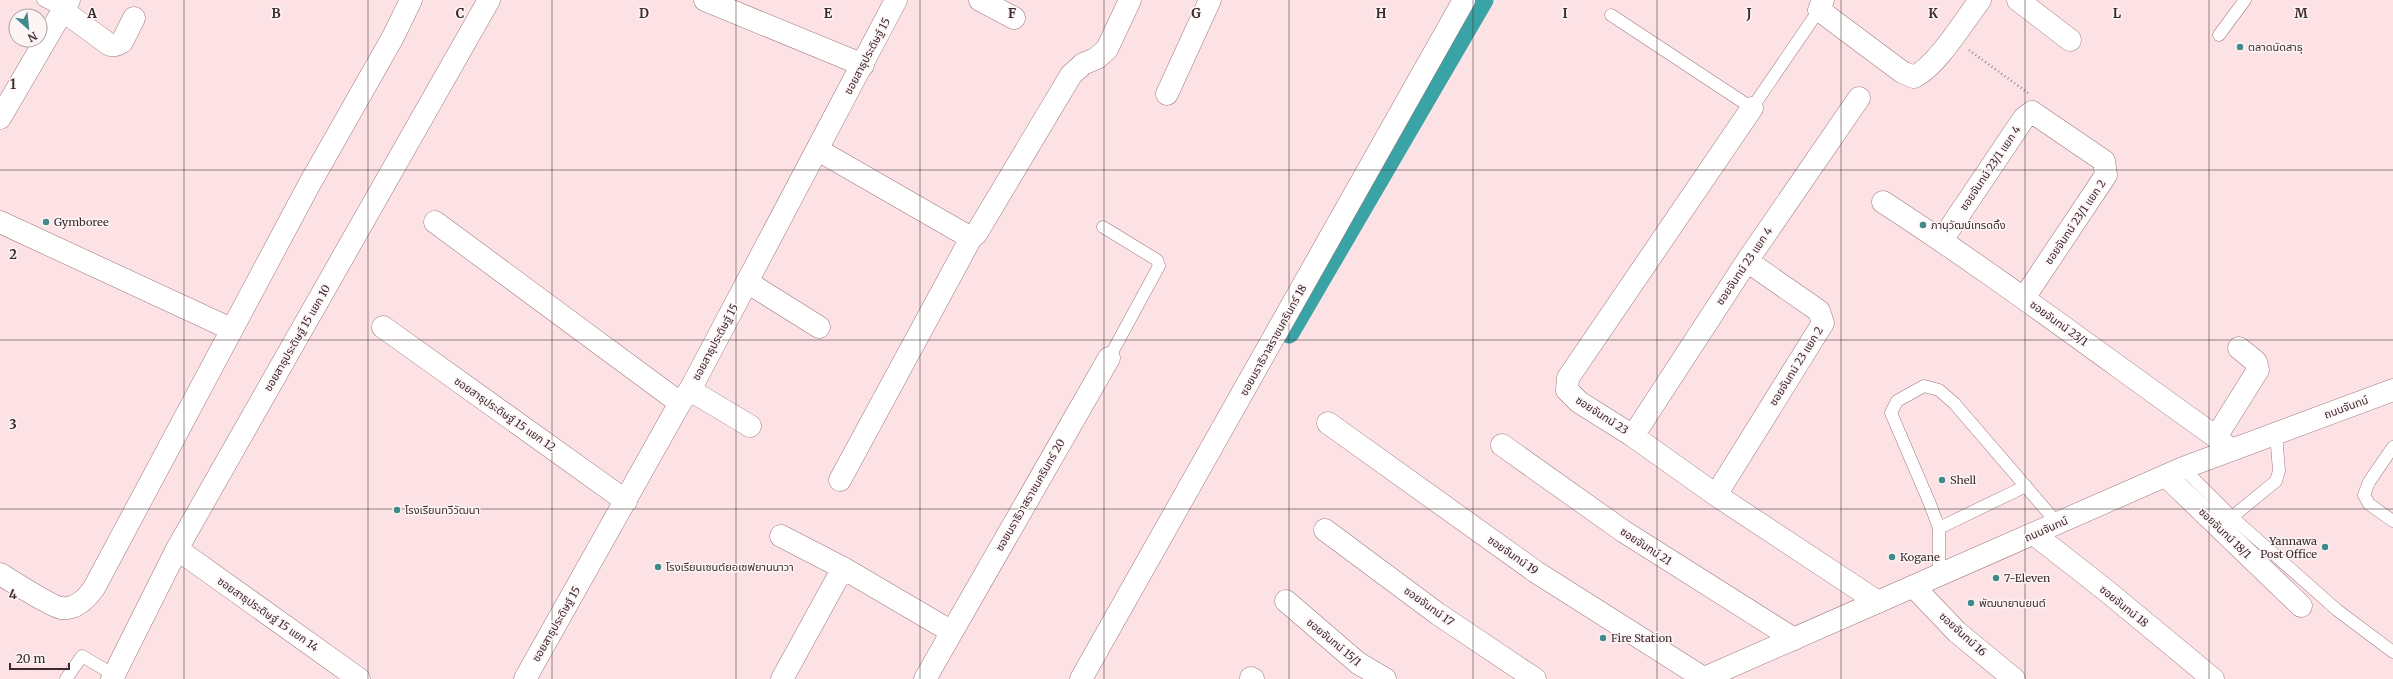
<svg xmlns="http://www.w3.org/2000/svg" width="2393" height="679" font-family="Merriweather,'Noto Sans Thai',serif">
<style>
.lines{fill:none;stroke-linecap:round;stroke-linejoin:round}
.canal{stroke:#3aa3a5;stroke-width:21}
.service-casing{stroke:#9e787d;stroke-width:13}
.minor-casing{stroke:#9e787d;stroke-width:23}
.tertiary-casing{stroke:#9e787d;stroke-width:23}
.secondary-casing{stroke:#9e787d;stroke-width:23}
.path{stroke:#9b8588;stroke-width:2.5;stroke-dasharray:1 3;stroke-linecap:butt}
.service{stroke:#fff;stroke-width:12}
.minor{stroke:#fff;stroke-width:22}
.tertiary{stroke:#fff;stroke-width:22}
.secondary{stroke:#fff;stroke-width:22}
.grid{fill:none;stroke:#3c2b2e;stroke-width:1;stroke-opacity:0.55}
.poi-dot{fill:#41898a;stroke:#fdf4f5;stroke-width:1.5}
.labels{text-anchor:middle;stroke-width:3;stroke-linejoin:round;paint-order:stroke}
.poi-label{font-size:11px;fill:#3c2b2e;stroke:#fdf4f5;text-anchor:start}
.street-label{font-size:11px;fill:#3c2b2e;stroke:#fdf4f5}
.grid-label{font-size:13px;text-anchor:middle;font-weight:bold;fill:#3c2b2e;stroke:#fdf4f5;stroke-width:3;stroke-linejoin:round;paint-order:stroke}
</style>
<rect width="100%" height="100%" fill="#fce2e5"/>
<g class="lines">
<path class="canal" d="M1289,333L1483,0"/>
<defs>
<path id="service" d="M43,0L62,10
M1611,15L1752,108L1819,10
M2219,35L2245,0
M1103,227L1157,260L1159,266L1109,358
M2393,447L2369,482L2364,495L2369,504L2393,521
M2183,468L2232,517L2276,481L2279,471L2276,433
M2232,517L2337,610L2393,652
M1939,528L2026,486
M1939,576V528L1930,504L1891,413L1897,401L1924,386L1939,390L1954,403L2058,524
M66,679L82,656L114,675"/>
<path id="minor" d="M705,0L863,65
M980,0L1014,18
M1823,0L1819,10L1902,72L1914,77C1937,66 1964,21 1980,0
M2018,0L2070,40
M62,10L110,45H116L122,42L134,18
M1167,94L1210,0
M1752,108L1568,378L1567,390L1579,402L1633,436L1716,495L1878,602
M818,150L971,238
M1883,202C1997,276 2105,358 2216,437L2231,450
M0,222L231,329
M435,222L680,403
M1942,240L2024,118L2032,112L2104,161L2106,175L2024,298
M747,282L819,327
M383,327L626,501
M690,390L750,426
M1328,423L1536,572L1705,679
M1633,436L1747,261L1859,98
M2216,437L2258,370L2256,362L2239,348
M1502,445L1623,531L1794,639
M2166,476L2301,606
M840,480L971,238L976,234L1071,75L1083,64L1097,58L1107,49L1130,0
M1716,495L1823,323L1819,311L1747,261
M1325,530L1438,614L1535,679
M2034,534L2108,592L2213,679
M781,536L843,568L952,632
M177,549L359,679
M0,574C12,581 50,606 61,608C76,610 87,598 94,588L309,185L393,37L411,0
M1286,601L1358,663L1385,679
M1251,678L1253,679
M112,679L177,549L489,0
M782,679L843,568
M925,679L1109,358
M1081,679L1464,0"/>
<path id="tertiary" d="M0,118L69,0
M1914,587L1957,632L2014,679
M525,679L680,403L690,390L896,0"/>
<path id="secondary" d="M1702,679L2183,468L2393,390"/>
</defs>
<use href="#service" class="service-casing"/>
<use href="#minor" class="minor-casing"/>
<use href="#tertiary" class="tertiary-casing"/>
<use href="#secondary" class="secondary-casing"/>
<path class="path" d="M1969,50L2028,93"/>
<use href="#service" class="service"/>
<use href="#minor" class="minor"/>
<use href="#tertiary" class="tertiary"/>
<use href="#secondary" class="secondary"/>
</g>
<path class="grid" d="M184,0V679M368,0V679M552,0V679M736,0V679M920,0V679M1104,0V679M1289,0V679M1473,0V679M1657,0V679M1841,0V679M2025,0V679M2209,0V679M0,170H2393M0,340H2393M0,509H2393"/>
<g class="poi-dot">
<circle cx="2240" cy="47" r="4"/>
<circle cx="46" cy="222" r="4"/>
<circle cx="1923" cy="225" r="4"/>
<circle cx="1942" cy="480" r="4"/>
<circle cx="397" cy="510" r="4"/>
<circle cx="2325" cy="547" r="4"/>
<circle cx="1892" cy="557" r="4"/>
<circle cx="658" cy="567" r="4"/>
<circle cx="1996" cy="578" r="4"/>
<circle cx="1971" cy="603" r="4"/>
<circle cx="1603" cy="638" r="4"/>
</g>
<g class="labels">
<g class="poi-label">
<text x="2248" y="51">ตลาดนัดสาธุ</text>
<text x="54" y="226">Gymboree</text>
<text x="1931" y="229">ภานุวัฒน์เทรดดิ้ง</text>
<text x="1950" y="484">Shell</text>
<text x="405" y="514">โรงเรียนทวีวัฒนา</text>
<text x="2317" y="545" text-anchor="end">Yannawa<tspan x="2317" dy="13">Post Office</tspan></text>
<text x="1900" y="561">Kogane</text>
<text x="666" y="571">โรงเรียนเซนต์ยอเซฟยานนาวา</text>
<text x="2004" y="582">7-Eleven</text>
<text x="1979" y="607">พัฒนายานยนต์</text>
<text x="1611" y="642">Fire Station</text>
</g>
<g class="street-label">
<text transform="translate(867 56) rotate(-62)" y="4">ซอยสาธุประดิษฐ์ 15</text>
<text transform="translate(1990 168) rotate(-56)" y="4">ซอยจันทน์ 23/1 แยก 4</text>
<text transform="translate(2075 222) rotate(-56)" y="4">ซอยจันทน์ 23/1 แยก 2</text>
<text transform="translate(1744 266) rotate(-56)" y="4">ซอยจันทน์ 23 แยก 4</text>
<text transform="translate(2059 323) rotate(36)" y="4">ซอยจันทน์ 23/1</text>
<text transform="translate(297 338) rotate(-60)" y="4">ซอยสาธุประดิษฐ์ 15 แยก 10</text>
<text transform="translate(1273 340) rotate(-61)" y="4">ซอยนราธิวาสราชนครินทร์ 18</text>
<text transform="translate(715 342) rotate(-62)" y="4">ซอยสาธุประดิษฐ์ 15</text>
<text transform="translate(1796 366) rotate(-58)" y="4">ซอยจันทน์ 23 แยก 2</text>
<text transform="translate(2346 407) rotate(-20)" y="4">ถนนจันทน์</text>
<text transform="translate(505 414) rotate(35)" y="4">ซอยสาธุประดิษฐ์ 15 แยก 12</text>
<text transform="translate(1602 415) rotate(33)" y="4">ซอยจันทน์ 23</text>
<text transform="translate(1030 495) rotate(-60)" y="4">ซอยนราธิวาสราชนครินทร์ 20</text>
<text transform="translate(2046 529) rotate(-24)" y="4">ถนนจันทน์</text>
<text transform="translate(2225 533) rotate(44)" y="4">ซอยจันทน์ 18/1</text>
<text transform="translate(1646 546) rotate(33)" y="4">ซอยจันทน์ 21</text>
<text transform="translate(1513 555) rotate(35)" y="4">ซอยจันทน์ 19</text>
<text transform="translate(1429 606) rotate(36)" y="4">ซอยจันทน์ 17</text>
<text transform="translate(2124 606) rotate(39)" y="4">ซอยจันทน์ 18</text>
<text transform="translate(268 614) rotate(35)" y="4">ซอยสาธุประดิษฐ์ 15 แยก 14</text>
<text transform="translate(556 624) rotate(-60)" y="4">ซอยสาธุประดิษฐ์ 15</text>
<text transform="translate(1963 634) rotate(42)" y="4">ซอยจันทน์ 16</text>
<text transform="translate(1334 642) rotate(40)" y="4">ซอยจันทน์ 15/1</text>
</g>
</g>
<g class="grid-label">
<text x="92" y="18">A</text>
<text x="276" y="18">B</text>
<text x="460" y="18">C</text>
<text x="644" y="18">D</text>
<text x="828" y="18">E</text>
<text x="1012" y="18">F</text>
<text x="1196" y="18">G</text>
<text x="1381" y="18">H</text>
<text x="1565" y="18">I</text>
<text x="1749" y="18">J</text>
<text x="1933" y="18">K</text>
<text x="2117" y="18">L</text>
<text x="2301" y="18">M</text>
<text x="13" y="89">1</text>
<text x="13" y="259">2</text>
<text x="13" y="429">3</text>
<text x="13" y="599">4</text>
</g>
<g transform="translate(28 28) rotate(153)"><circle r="19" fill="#fdf4f5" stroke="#b0a4a5"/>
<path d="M0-3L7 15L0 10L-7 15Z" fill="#41898a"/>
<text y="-6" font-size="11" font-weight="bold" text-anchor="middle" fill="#3c2b2e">N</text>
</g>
<path d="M10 663v6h59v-6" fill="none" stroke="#3c2b2e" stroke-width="2"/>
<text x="16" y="663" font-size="12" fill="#3c2b2e" stroke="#fdf4f5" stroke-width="3" paint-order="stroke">20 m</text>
</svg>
